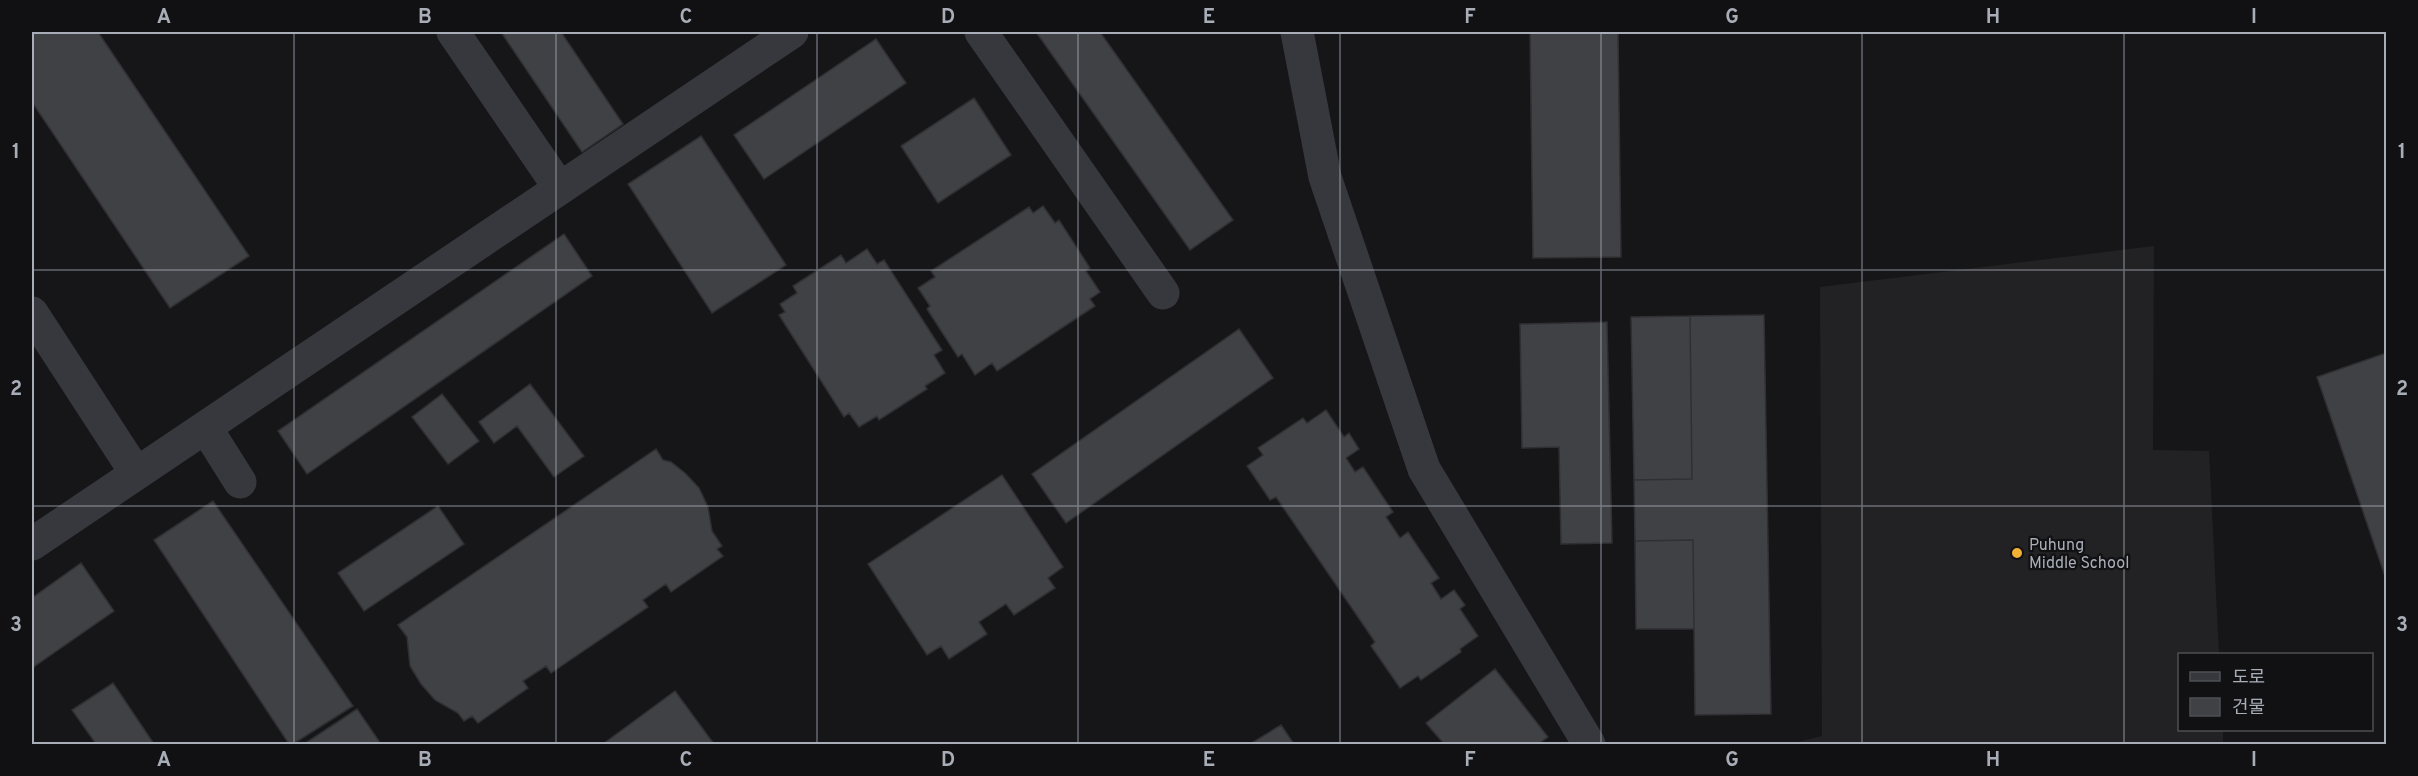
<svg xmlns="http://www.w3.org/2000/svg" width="2418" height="776" font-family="Overpass,'Noto Sans KR',sans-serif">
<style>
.built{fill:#222225}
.building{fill:#404145;stroke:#303034;stroke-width:1.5}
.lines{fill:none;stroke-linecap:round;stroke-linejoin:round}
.minor{stroke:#37383d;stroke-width:33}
.grid{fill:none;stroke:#a8adb8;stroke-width:1.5;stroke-opacity:0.55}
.poi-dot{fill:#f2b134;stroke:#111113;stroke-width:2}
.labels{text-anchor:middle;stroke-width:4.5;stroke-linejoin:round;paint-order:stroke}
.poi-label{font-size:16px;fill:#a8adb8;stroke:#111113;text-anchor:start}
.neatline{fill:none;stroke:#a8adb8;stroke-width:2}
.grid-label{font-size:20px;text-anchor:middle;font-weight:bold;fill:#a8adb8}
</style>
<rect width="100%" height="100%" fill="#161618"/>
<path class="built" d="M2154,246L2153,450L2209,451L2219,654H2180V730H2223V744H1789L1822,736L1820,287Z"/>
<path class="building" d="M32,32H98L249,256L170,308L32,102Z
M501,32H561L623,124L582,152Z
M1036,32H1100L1233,220L1190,250Z
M1530,32H1618L1621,257L1533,258Z
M876,39L906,83L764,179L734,135Z
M974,98L1011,155L938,203L901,146Z
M701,136L786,265L712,313L628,184Z
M1043,206L1055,223L1059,220L1090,268L1086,271L1100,292L1090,299L1095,306L997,371L992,363L975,375L962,354L958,357L927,309L930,306L918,288L935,277L931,271L1029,207L1033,213Z
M564,234L592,276L307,474L278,431Z
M867,249L877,264L884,260L942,350L934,355L945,373L925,386L927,389L879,420L877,416L859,427L849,413L844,417L779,315L785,312L780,304L797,293L793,286L841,255L846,263Z
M1764,315L1771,714L1695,715L1693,540L1635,541L1634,480L1692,479L1690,316Z
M1690,316L1692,479L1634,480L1631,317Z
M1607,322L1612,543L1561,544L1559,447L1522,448L1520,324Z
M1239,329L1273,378L1066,523L1032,474Z
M2386,353V579L2317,377Z
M530,384L584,456L554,477L517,426L494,443L479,422Z
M442,394L479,441L448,464L412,417Z
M1326,410L1344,437L1349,433L1359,449L1346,458L1355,472L1363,467L1393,512L1386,517L1400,538L1408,532L1439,578L1431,583L1441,599L1454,590L1465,605L1460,609L1478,636L1460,649L1461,652L1421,680L1418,676L1400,688L1371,646L1375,642L1276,497L1270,500L1247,466L1263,455L1258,448L1303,418L1307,423Z
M656,449L663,460L671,462L685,473L699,488L708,507L712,531L722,546L717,549L723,556L671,592L666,584L643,600L648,607L551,673L546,666L523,681L528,688L478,723L472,716L464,721L458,713L435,700L421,684L410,666L407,637L398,625Z
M1002,475L1063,567L1048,578L1055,588L1014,615L1006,604L979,622L987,634L949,659L941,646L927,655L868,564Z
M213,501L353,706L293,744H289L154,540Z
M438,506L464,544L364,611L338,573Z
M1693,540L1694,629H1636L1635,541Z
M81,563L114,611L32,668V598Z
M1495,669L1548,737L1538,744H1444L1426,723Z
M113,683L154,744H96L72,710Z
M675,691L714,744H603Z
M357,709L381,744H304Z
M1281,725L1294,744H1250Z"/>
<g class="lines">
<path class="minor" d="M453,32L559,187
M981,32L1163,293
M1297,32L1325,177L1424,469L1589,744
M32,313L136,473
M206,428L240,482
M32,544L792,32"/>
</g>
<path class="grid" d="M294,32V744M556,32V744M817,32V744M1078,32V744M1340,32V744M1601,32V744M1862,32V744M2124,32V744M32,270H2386M32,506H2386"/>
<circle class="poi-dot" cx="2017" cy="553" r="6"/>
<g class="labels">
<g class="poi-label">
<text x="2029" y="550">Puhung<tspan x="2029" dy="18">Middle School</tspan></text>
</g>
</g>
<rect width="2418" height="776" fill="none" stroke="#111113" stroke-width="66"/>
<rect x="2178" y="653" width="195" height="78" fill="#111113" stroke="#4d4f55" stroke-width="1.5"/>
<rect x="2190" y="672" width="30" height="9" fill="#37383d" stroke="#4d4f55" stroke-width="1.5"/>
<text x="2232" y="683" font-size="18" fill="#a8adb8">도로</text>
<rect x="2190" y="698" width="30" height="18" fill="#404145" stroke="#4d4f55" stroke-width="1.5"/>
<text x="2232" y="713" font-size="18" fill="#a8adb8">건물</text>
<rect x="33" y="33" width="2352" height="710" class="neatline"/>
<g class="grid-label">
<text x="164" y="23">A</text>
<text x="425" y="23">B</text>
<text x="686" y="23">C</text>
<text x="948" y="23">D</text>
<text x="1209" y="23">E</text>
<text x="1470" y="23">F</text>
<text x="1732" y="23">G</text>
<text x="1993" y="23">H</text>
<text x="2254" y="23">I</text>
<text x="16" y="158">1</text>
<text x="2402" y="158">1</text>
<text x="16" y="395">2</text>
<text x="2402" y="395">2</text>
<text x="16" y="631">3</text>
<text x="2402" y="631">3</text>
<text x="164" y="766">A</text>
<text x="425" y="766">B</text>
<text x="686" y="766">C</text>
<text x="948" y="766">D</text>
<text x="1209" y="766">E</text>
<text x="1470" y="766">F</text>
<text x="1732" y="766">G</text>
<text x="1993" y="766">H</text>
<text x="2254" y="766">I</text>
</g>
</svg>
